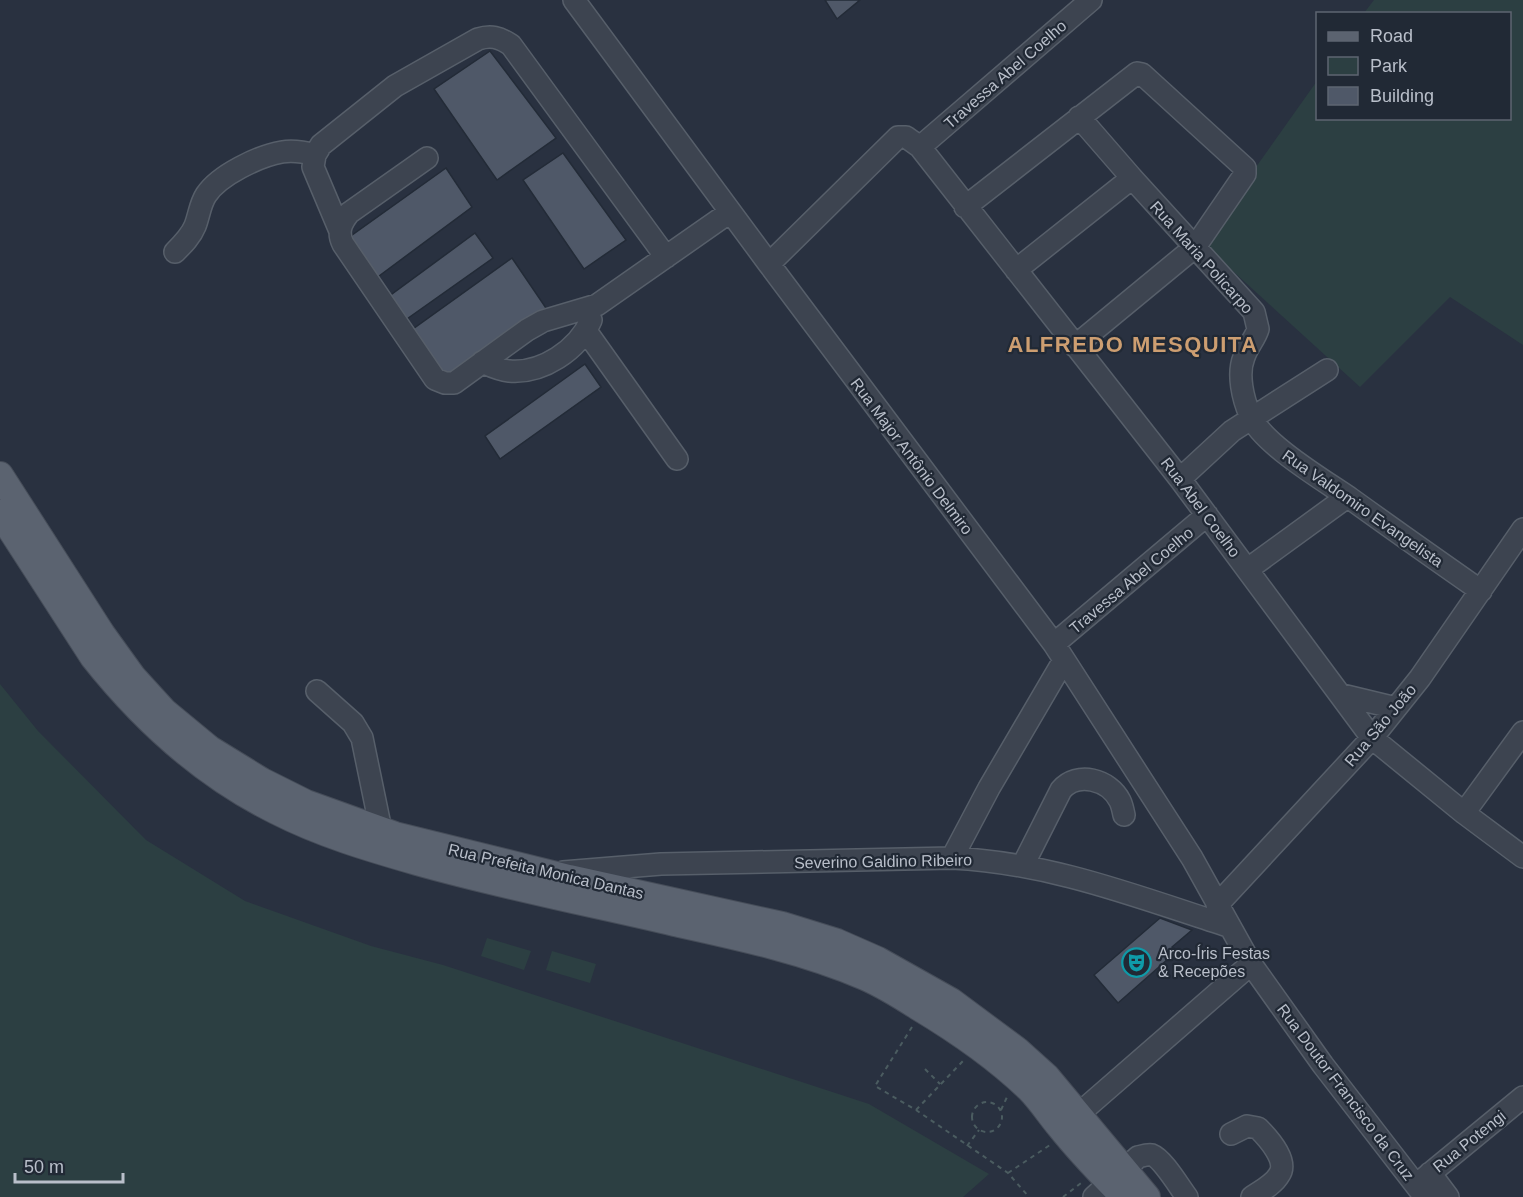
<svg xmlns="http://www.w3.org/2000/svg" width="1523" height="1197" font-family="Arial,sans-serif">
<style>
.green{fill:#2c3f42}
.building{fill:#4f5868;stroke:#232b37;stroke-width:1.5}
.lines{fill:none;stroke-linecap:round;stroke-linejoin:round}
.minor-casing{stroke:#575f6a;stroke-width:24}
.major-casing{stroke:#464d59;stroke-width:28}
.path{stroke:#4b5c60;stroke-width:2;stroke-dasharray:4.5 4.5;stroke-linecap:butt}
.minor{stroke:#3d4450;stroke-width:21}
.major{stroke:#5b6370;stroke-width:26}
.labels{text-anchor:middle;stroke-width:4.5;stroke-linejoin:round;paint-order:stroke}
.street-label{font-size:16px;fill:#b9bfca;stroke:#212935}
.poi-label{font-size:16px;fill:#b9bfca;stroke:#212935;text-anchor:start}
.district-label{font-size:22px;font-weight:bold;letter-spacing:1.5px;fill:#cd9e71;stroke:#212935}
</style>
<rect width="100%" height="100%" fill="#293140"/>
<path class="green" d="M1374,0H1523V345L1450,297L1360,387L1202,243L1317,81L1318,118H1510V14L1364,13Z
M0,684L38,731L146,840L245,901L371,946L443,965L869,1104L989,1174L963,1197H0Z
M487,938L531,951L524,970L481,956Z
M552,951L596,964L590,983L546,970Z"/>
<path class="building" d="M825,0H860L837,19Z
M490,51L556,138L497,180L434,89Z
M563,153L626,240L584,269L523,180Z
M446,168L472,207L375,279L348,238Z
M475,233L493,258L404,321L388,297Z
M512,258L546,308L446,381L413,329Z
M585,364L601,387L500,459L485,436Z
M1160,918L1192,930L1172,947L1176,952L1118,1003L1094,975Z"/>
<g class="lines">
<defs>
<path id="minor" d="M574,0L769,264L1054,644L1192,858L1251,964L1323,1065L1425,1197
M1079,117L1132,178L1254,312L1258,329C1255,339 1247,347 1244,357C1237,374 1243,399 1250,415C1262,444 1325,481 1351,499C1394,530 1438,561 1481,591
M920,147L1091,0
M427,158L349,213C341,223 337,232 343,244L435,379L445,383H454L527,330L543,321L597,305L730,212
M965,207L1137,73L1142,74L1245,168V174L1195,247L1075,346
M340,231L313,167L315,155L321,145L395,86L478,39C491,35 499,37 511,45L666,257
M175,252C183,244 191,236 195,226C199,216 200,204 206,195C219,175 259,156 282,152C294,150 304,152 315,155
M769,264L898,137H906L920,147L1180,479L1372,738L1464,813L1523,857
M1016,270L1132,178
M586,331L677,459
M482,362C491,366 499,370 509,371C542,374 578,350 591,320
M1180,479L1232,431L1327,370
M1248,569L1347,497
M1054,644L1207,515
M317,691L353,723L362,738L381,830
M1342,695L1396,708
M1464,813L1523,732
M952,858L989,788L1064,660
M1023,865L1061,790C1077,771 1109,779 1120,801C1122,805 1123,810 1124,815
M563,872L661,864L952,858C1051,863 1135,896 1228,926
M1217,905L1372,738L1420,678L1523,529
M1066,1125L1251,964
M1231,1134L1247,1126L1258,1128C1268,1138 1289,1161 1279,1175C1274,1184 1261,1191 1252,1197
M1430,1173L1448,1197
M1416,1185L1523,1097
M1094,1197L1138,1157C1142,1156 1148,1154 1152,1155C1163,1159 1180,1188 1187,1197"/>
<path id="major" d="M0,475L102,634L133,677L164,711L210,749L262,781L306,803L395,835L569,878L782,925L837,942L878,960L951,1001L1017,1050L1047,1077L1147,1197
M0,513L93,657C143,720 203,775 276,811C321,834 368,848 417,862C502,886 589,903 675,923C739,937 804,951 865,977C883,985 901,996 918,1007C958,1031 995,1056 1029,1089C1040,1100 1049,1114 1059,1126C1079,1151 1102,1175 1124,1197"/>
</defs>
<use href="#minor" class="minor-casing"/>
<use href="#major" class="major-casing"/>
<path class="path" d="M912,1027L875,1086L916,1110L1008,1173L1029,1197
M925,1069L940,1084
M972 1117a15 15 0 1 1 30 0a15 15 0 1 1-30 0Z
M916,1110L963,1061
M1001,1110L1007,1097
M967,1146L979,1130
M1008,1173L1050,1145
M1063,1197L1081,1183"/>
<use href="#minor" class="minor"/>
<use href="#major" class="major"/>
</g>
<defs>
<symbol id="theatre-ring" viewBox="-11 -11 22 22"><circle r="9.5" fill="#212935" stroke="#0f9aa8" stroke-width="1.5"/><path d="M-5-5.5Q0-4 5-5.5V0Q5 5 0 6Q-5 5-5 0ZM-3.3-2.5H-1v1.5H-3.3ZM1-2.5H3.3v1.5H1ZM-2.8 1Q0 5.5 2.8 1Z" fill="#0f9aa8"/></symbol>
</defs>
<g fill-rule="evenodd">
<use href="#theatre-ring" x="1120" y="946" width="33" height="33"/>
</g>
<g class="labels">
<g class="street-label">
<text transform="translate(1005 74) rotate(-41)" y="6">Travessa Abel Coelho</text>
<text transform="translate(1202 257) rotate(48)" y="6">Rua Maria Policarpo</text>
<text transform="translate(912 456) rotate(53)" y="6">Rua Major Antônio Delmiro</text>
<text transform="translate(1201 507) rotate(53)" y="6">Rua Abel Coelho</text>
<text transform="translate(1363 508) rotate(35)" y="6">Rua Valdomiro Evangelista</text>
<text transform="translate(1131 580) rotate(-40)" y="6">Travessa Abel Coelho</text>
<text transform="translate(1380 725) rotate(-50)" y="6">Rua São João</text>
<text transform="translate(883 861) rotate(-1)" y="6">Severino Galdino Ribeiro</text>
<text transform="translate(546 871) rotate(13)" y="6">Rua Prefeita Monica Dantas</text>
<text transform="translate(1346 1092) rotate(53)" y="6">Rua Doutor Francisco da Cruz</text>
<text transform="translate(1469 1141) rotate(-39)" y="6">Rua Potengi</text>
</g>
<g class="poi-label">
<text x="1158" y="959">Arco-Íris Festas<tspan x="1158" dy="18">&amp; Recepões</tspan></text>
</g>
<g class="district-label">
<text x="1133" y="352">ALFREDO MESQUITA</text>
</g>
</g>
<rect x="1316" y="12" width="195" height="108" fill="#212935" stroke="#5e6571" stroke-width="1.5"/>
<rect x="1328" y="32" width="30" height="9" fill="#5b6370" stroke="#5e6571" stroke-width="1.5"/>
<text x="1370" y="42" font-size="18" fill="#b9bfca">Road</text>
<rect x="1328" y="57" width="30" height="18" fill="#2c3f42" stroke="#5e6571" stroke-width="1.5"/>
<text x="1370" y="72" font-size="18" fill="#b9bfca">Park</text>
<rect x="1328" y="87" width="30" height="18" fill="#4f5868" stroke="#5e6571" stroke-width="1.5"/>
<text x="1370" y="102" font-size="18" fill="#b9bfca">Building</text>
<path d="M15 1173v9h108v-9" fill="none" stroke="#b9bfca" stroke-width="3"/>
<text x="24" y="1173" font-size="18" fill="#b9bfca" stroke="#212935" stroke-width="4.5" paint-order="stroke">50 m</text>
</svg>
